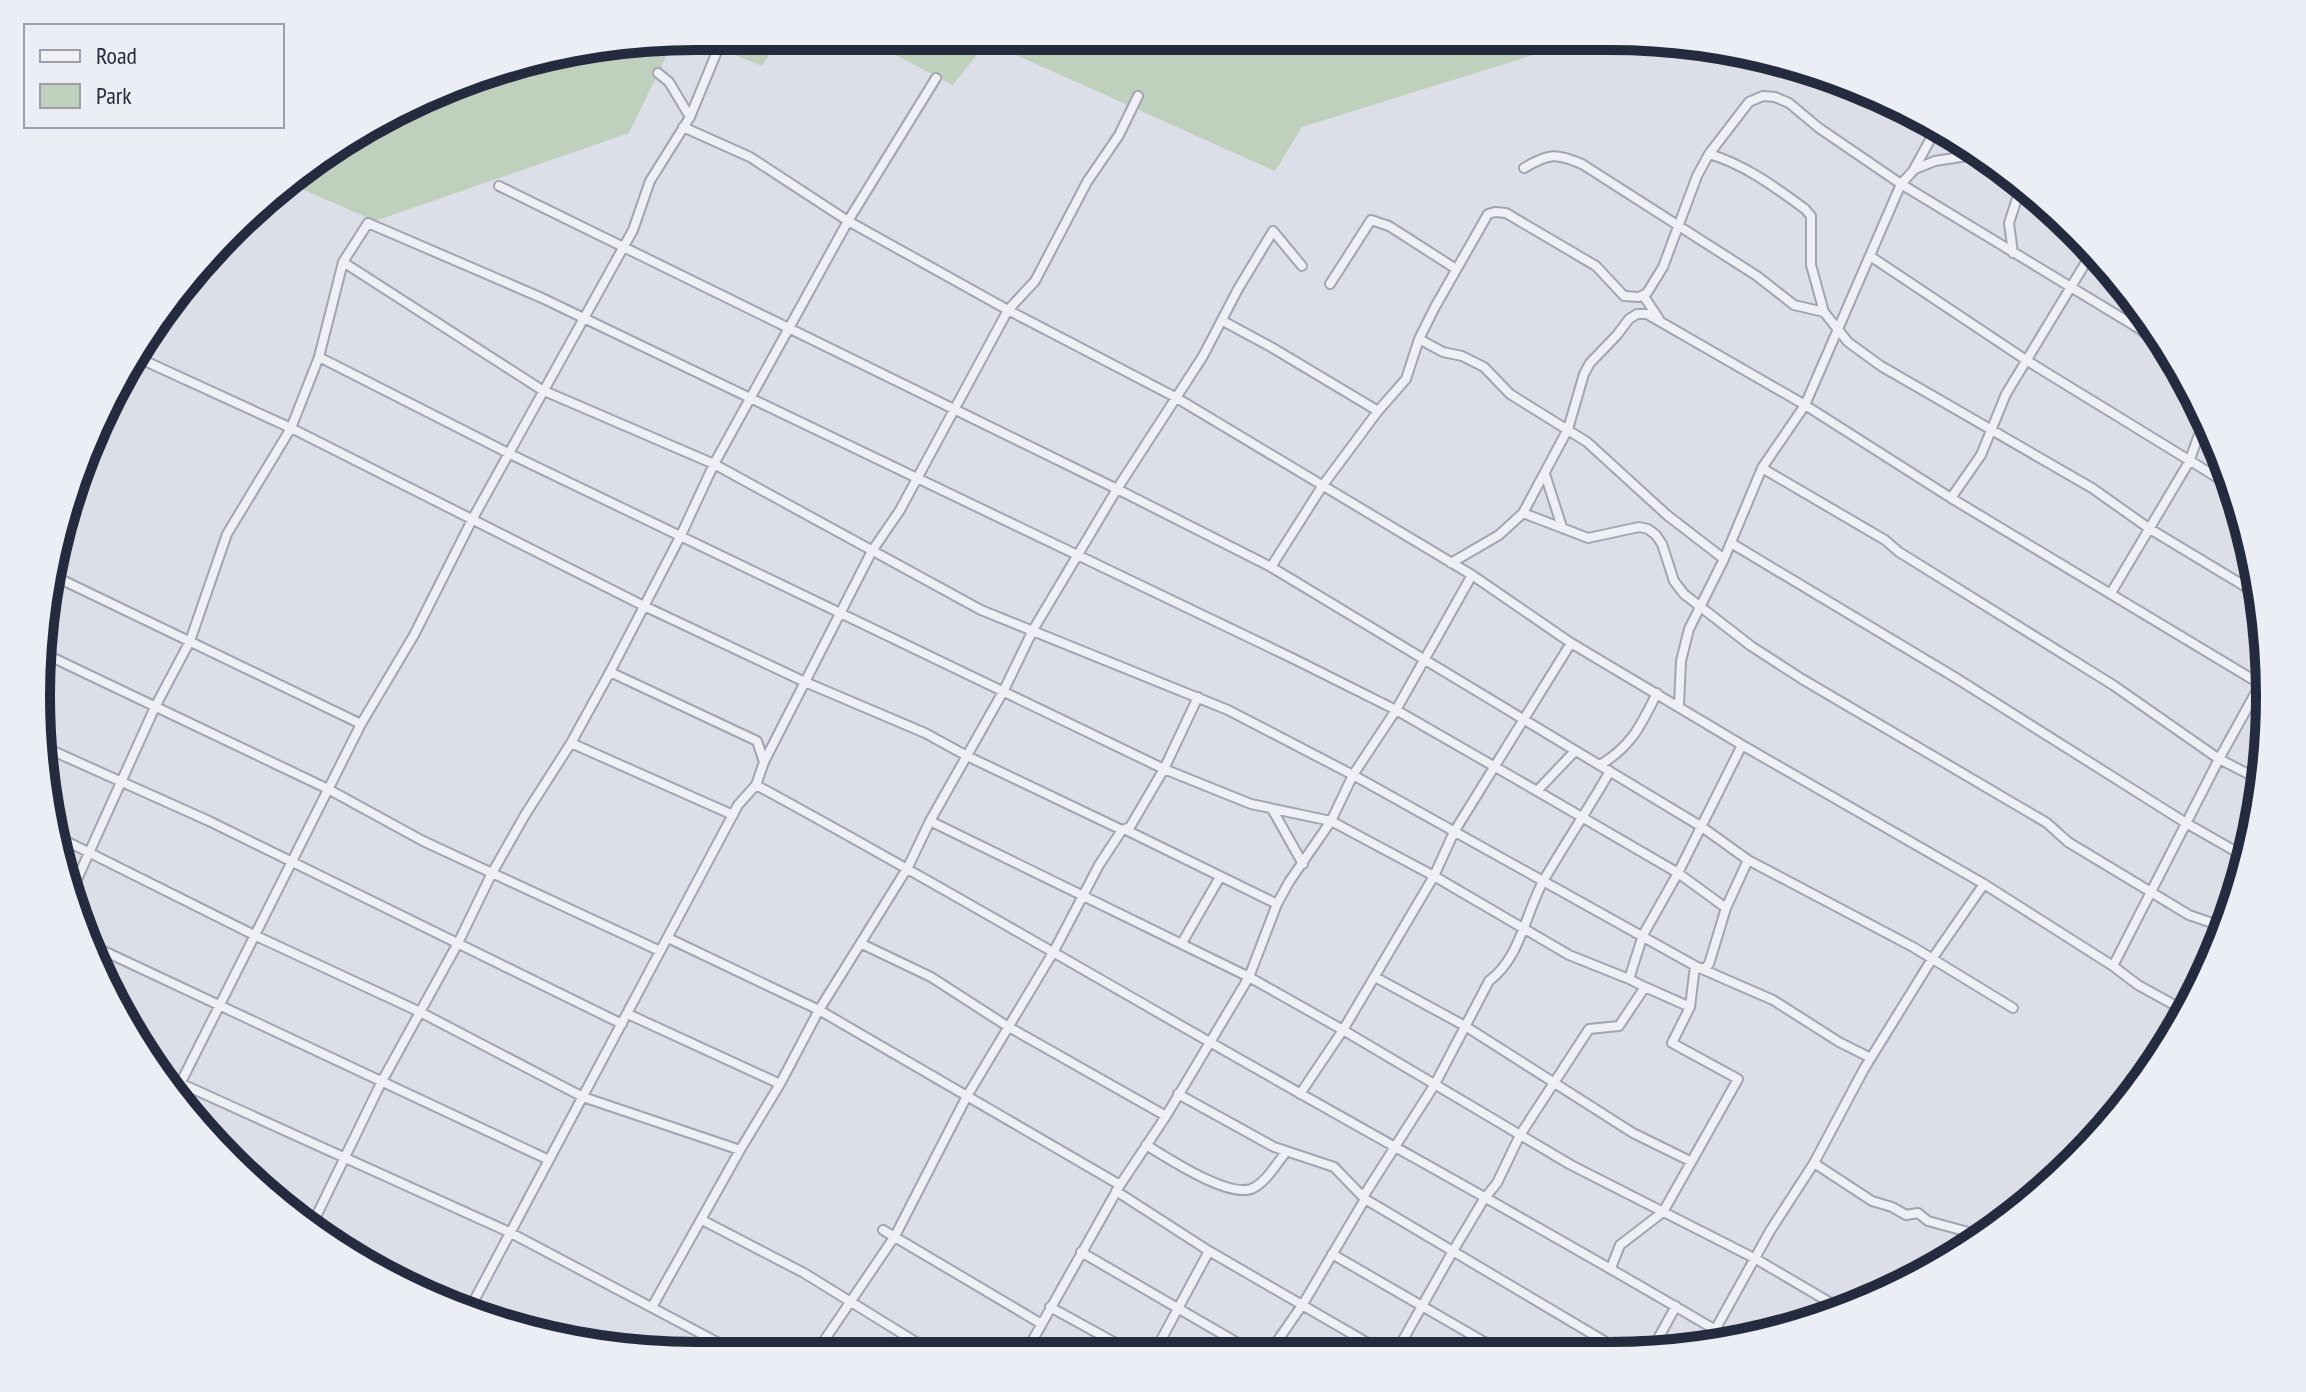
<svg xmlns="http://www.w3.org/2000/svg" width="2306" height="1392" font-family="'PT Sans Narrow',sans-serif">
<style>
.green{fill:#bfd1bd}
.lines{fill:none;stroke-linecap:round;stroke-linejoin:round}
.stream{stroke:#95a8c9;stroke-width:3}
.street-casing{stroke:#a1a5b1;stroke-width:12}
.street{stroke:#eff0f5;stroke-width:8}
.rim{fill:none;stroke:#252b3e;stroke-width:10}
</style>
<rect width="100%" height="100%" fill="#dcdfe7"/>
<path class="green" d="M696,36H781L762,66L691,37Z
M861,37L1578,41L1302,127L1275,171L987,42L953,85Z
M674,40L629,133L375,221L286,182L295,172L484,71Z"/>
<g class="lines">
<path class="stream" d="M2031,1203L2062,1174
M1915,1278L1925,1269L1980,1238"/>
<defs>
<path id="street" d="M658,73L669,82L690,117
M683,127L750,157L848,221L1008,310L1175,397L1472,575L1571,643L1742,745L1984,884L2113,966L2138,985L2187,1012
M1936,129L1913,171L1901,184L2140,329L2179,363
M1709,154C1744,164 1775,187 1805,209L1811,216V265L1824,312L1848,342L1881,366L2092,488L2150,529L2261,596
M1524,168C1549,153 1556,153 1582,164L1757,276L1794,305L1824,312
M1915,169L1935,161L1980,154
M499,186L1117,489L1033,630L1004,690L930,821L908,867L819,1010L780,1084L740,1150L652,1307
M2013,253L2009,223L2021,186L2019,179
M1870,256L2026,360L2236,489
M343,262L542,390L714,464L981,610L1228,710L1353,775L1699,968H1705L1709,964L1726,908L1748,860
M1302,266L1273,231L1238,289L1203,356L1117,489L1271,567L1702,827L1748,860L1913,947L2013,1008
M1330,284L1371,220L1389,226L1456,269
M1643,295L1659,319
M1223,321L1271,347L1378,411
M1419,339L1443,352L1462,356L1484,367L1510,394L1587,442L1667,515L1724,559
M134,356L291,428L644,606L805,682L925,733L967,756L1122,830L1130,827L1164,769L1198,697
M319,357L510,454L1164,769L1251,804L1331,821L1434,876L1569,955L1629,979
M1762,468L1885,540L1899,552L2113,685L2219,759L2262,781
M1545,474L1562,527
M1951,498L1981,455L2006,394L2094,249
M1523,513L1588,538L1639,527L1648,529L1656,535L1662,544L1674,581L1684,594L1751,646L1802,679L2047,823L2068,842L2189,915L2215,924L2223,922L2229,917
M1731,543L1956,678L2186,823L2249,859
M1451,563L1499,535L1523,513L1568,429L1584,374L1590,363L1617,335L1629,319L1637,314H1647L1805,405L1951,498L2267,688
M1271,567L1323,485L1378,411L1406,379L1419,339L1435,307L1488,214L1495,212L1506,213L1596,266L1624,296L1639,297L1647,293L1663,267L1697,176L1709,154L1749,102L1763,96L1775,97L1789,103L1819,128L1901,184L1805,405L1762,468L1724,559L1689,629L1681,661L1679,705
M56,577L361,724
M2111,593L2189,462L2205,418
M43,653L328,789L423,841L660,951
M571,743L733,815
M44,747L209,821L622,1024
M764,762L872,551L900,510L1008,310L1035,281L1087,182L1119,135L1138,96
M1600,765C1632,746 1641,725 1657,693
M756,785C928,878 1096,978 1266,1074C1422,1163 1580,1249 1734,1341
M1537,791L1575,751
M1272,809L1303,864
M930,821L1249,977L1343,1030L1571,1165L1756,1259L1841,1309
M1126,830L1277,904
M60,838L254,935L420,1012L583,1097L740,1150
M69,897L155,707L190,641L227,534L291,428L319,357L343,262L368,223L542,298L1294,659L1396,710L1537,791L1678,873L1726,908
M668,938L819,1010L1120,1185
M1182,943L1220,877
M862,944L931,977L1007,1026L1166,1116
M91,945L549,1160
M2113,966L2219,759L2266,674
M1375,977L1465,1026L1633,1133L1690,1161
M1645,987L1690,1007
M628,1014L780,1084
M160,1074L509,1232L734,1351
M1178,1094L1274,1147L1334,1167L1365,1199L1626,1354
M1300,1094L1343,1030L1434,876L1454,832L1571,643
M173,1098L361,724L414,635L473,518L633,230L650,181L690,117L718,49
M1146,1145C1168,1158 1226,1197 1251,1189C1265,1184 1277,1163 1286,1152
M1814,1163L1872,1201L1892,1207L1906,1215L1918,1213L1928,1221L1983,1236
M1116,1191L1209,1251L1385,1353
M1363,1197L1435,1084L1489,981C1522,956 1525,912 1545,878C1566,842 1589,808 1610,771
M702,1220L804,1273L932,1352
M310,1229L381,1083L458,943L492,873L525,815L571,743L610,672L681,535L714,464L848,221L936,78
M883,1230L1040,1323
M1081,1252L1255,1353
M1332,1254L1505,1354
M1939,1266L1940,1267
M1611,1268L1620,1245L1663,1212L1738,1079L1672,1043L1690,1007L1695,966L1773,1000L1839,1042L1871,1058
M384,1272L481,1316
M1050,1307L1132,1352
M468,1312L738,805L756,785L764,762L757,741L610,672
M1717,1331L1715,1330L1770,1231L1814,1163L1864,1069L1932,959L1984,884
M817,1351L895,1236L967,1096L1054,951L1099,865L1122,830
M1026,1352L1120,1185L1166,1116L1249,977L1277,904L1289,882L1331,821L1353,775L1396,710L1472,575
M1154,1353L1209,1251
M1269,1353L1303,1304L1365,1199
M1395,1354L1453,1251L1484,1199L1497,1183L1520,1135L1589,1029L1619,1026L1645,987L1629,979L1643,935L1678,873L1742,745
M1649,1355L1676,1306"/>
</defs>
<use href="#street" class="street-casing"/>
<use href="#street" class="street"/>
</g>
<path d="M0 0H2306V1392H0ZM696 50H1610A646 646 0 0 1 2256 696V696A646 646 0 0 1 1610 1342H696A646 646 0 0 1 50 696V696A646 646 0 0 1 696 50Z" fill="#ebeef5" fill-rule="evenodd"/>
<path class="rim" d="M696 50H1610A646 646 0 0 1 2256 696V696A646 646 0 0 1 1610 1342H696A646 646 0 0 1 50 696V696A646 646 0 0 1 696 50Z"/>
<rect x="24" y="24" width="260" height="104" fill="#ebeef5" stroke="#9ca0ac" stroke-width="2"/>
<rect x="40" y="50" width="40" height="12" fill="#eff0f5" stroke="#9ca0ac" stroke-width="2"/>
<text x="96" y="64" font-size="24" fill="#252b3e">Road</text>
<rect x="40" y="84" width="40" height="24" fill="#bfd1bd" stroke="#9ca0ac" stroke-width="2"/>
<text x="96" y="104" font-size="24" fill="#252b3e">Park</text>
</svg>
